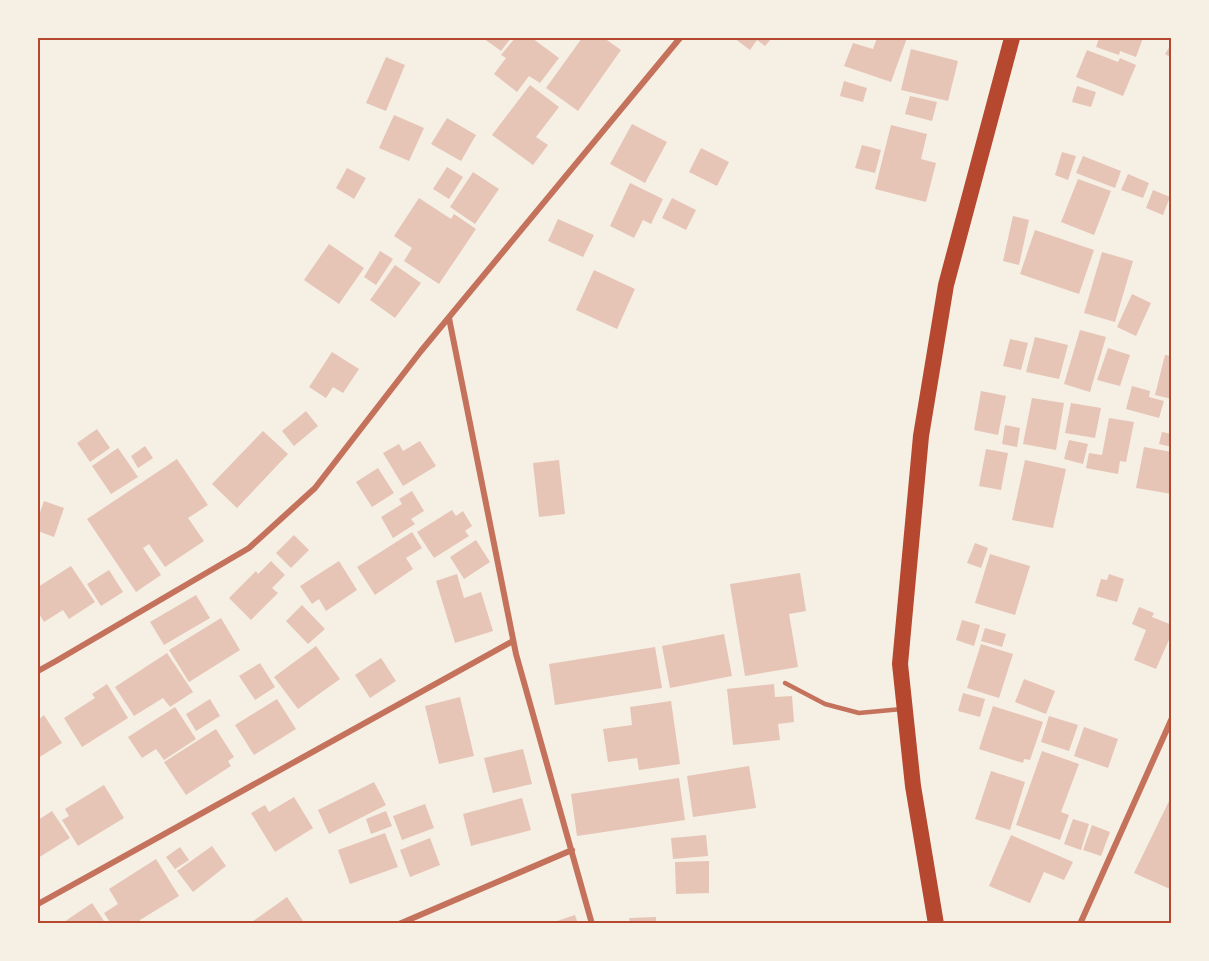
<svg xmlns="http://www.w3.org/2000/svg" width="1209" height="961" font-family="'PT Sans Narrow',sans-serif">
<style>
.building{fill:#e6c5b7}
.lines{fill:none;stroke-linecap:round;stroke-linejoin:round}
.service{stroke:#c5725c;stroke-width:4.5}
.minor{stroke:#c5725c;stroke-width:6}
.trunk{stroke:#b5482f;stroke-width:16}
.neatline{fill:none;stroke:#b5482f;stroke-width:2}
</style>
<rect width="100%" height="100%" fill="#f6efe4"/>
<path class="building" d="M483,38H511L501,51Z
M515,38H532L559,58L540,83L529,76L517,92L494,74L506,58L501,55Z
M582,38H604L621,50L578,111L546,88Z
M734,38H772L765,46L757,40L750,50Z
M877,38H907L891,82L844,66L853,43L873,49Z
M1099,38H1143L1136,57L1120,51L1119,55L1096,47Z
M1172,43V58L1165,54Z
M911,49L958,61L948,101L901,90Z
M1087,50L1118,62L1120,58L1136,65L1123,96L1076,77Z
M386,57L405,65L386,111L366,103Z
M844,81L867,88L863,102L840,96Z
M530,85L559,107L536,137L548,145L533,165L492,135Z
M1077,86L1096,92L1091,107L1072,102Z
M910,96L937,102L932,121L905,114Z
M394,115L424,128L409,161L379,148Z
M447,118L476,135L461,161L431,144Z
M632,124L667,142L645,183L610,164Z
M891,125L927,134L921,159L936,163L926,202L875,189Z
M862,145L881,150L875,173L855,168Z
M701,148L729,162L717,186L689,172Z
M1062,152L1076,156L1068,180L1055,175Z
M1083,156L1121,171L1115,188L1076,173Z
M447,167L463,177L449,199L433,189Z
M347,168L366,178L354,199L336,188Z
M473,172L499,189L475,224L450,207Z
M1128,174L1149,183L1143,198L1121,190Z
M1078,179L1111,191L1094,235L1061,222Z
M630,183L663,199L651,224L643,220L634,238L610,226Z
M1153,190L1170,197L1163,215L1146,208Z
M419,198L451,219L454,214L476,229L439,284L404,261L412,248L394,236Z
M672,198L696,210L686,230L662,218Z
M1013,216L1029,220L1019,265L1003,261Z
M558,219L594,235L583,257L548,241Z
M1035,230L1094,250L1079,294L1020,274Z
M329,244L364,268L339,304L304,280Z
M380,251L393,259L376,285L364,277Z
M1102,252L1133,261L1115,322L1084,313Z
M395,265L421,283L395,318L370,300Z
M594,270L635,289L617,329L576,310Z
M1132,294L1151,303L1136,336L1117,327Z
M1080,330L1106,337L1090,392L1064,384Z
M1035,337L1068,345L1059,379L1026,372Z
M1010,339L1028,343L1021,370L1003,366Z
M1108,348L1130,355L1120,386L1097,380Z
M332,352L359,369L343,393L333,387L326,398L309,387Z
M1165,355L1172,356V399L1155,395Z
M1132,386L1150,391L1149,397L1164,401L1159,418L1126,409Z
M981,391L1006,396L998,435L974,430Z
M1032,398L1064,403L1056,450L1023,444Z
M1071,403L1101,408L1095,438L1065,433Z
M306,411L318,426L294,446L282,431Z
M1109,418L1134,422L1126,462L1120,461L1118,474L1086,468L1089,453L1102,455Z
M1005,425L1020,428L1017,447L1002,444Z
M97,429L110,448L90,462L77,443Z
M263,431L288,454L237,508L212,484Z
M1162,432L1172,434V447L1159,444Z
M1069,440L1088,444L1083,464L1064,459Z
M420,441L436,466L403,486L383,453L399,444L403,451Z
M145,446L153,458L138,468L131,456Z
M1144,447L1172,452V494L1136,488Z
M118,448L138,477L111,494L92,466Z
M986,449L1008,453L1001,490L979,486Z
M177,459L208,505L188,518L204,541L165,567L149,544L143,548L161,575L136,592L87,519Z
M559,460L565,514L539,517L533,463Z
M1025,460L1066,469L1053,528L1012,520Z
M378,468L394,493L372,507L356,482Z
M412,491L424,511L411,519L415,524L393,538L381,517L402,504L399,499Z
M44,501L64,508L54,537L38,531V518Z
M452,510L456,516L463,511L472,526L465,531L469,536L434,558L417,532Z
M412,532L422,548L406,558L413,569L375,595L357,567Z
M294,535L309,550L291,568L276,553Z
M476,540L490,562L464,579L450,557Z
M975,543L988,548L981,568L967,563Z
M990,554L1030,566L1015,615L975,603Z
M271,561L285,575L272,588L278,593L251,620L229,598L256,571L258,574Z
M339,561L357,590L326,611L319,599L312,604L300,586Z
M71,566L95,602L69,619L63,610L44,622L38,612V587Z
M109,570L123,592L101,606L87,584Z
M800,573L806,611L789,614L798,667L745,676L730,584Z
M457,574L464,598L481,592L493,631L455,643L436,581Z
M1109,574L1124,579L1117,602L1096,596L1101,579L1107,580Z
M196,595L210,618L164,645L150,622Z
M302,605L325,629L308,644L286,621Z
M1139,607L1154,613L1152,617L1172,625V633L1156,669L1134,660L1146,630L1132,624Z
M221,618L240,650L189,682L169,650Z
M962,620L980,625L974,646L956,640Z
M985,628L1006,634L1002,647L981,641Z
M724,634L732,676L670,688L662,646Z
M981,644L1013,654L999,698L967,688Z
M316,646L340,679L298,709L274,677Z
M655,647L662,688L555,705L549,664Z
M167,653L193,692L170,707L163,698L134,716L115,687Z
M381,658L396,681L370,698L355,675Z
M260,663L275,687L255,700L239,676Z
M1024,679L1055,691L1046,714L1015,702Z
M107,684L128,718L82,747L64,718L95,698L92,694Z
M774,684L775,697L792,696L794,722L778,724L780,740L733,745L727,689Z
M963,693L985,699L980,717L958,711Z
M460,697L474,756L439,764L425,706Z
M210,699L220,716L196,731L186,714Z
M277,699L296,729L254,755L235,725Z
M671,701L680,764L639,770L637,758L608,762L603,729L632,725L630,707Z
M993,706L1043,722L1030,760L1024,759L1023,763L979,749Z
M175,707L196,739L164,760L156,749L142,758L128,737Z
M44,715L62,743L38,758V720Z
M1049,716L1078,725L1069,751L1041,742Z
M1084,727L1118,739L1108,768L1074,756Z
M216,729L234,757L228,761L231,766L186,795L164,762Z
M523,749L532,784L493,793L484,758Z
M1042,751L1079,764L1061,812L1069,815L1060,840L1016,825Z
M749,766L756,808L693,817L687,776Z
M991,771L1025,782L1010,830L975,819Z
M679,778L685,820L577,836L571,794Z
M374,782L386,805L329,834L318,810Z
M104,785L124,818L78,846L62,820L69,816L65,809Z
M1172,795V887L1170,889L1134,873Z
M294,797L313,828L275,852L251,813L265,805L269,812Z
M522,798L531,830L471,846L463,814Z
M425,804L434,828L402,840L393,816Z
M52,811L70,838L38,858V820Z
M386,811L392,826L371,834L366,819Z
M1073,819L1089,824L1081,850L1064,844Z
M1092,825L1110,832L1101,856L1083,850Z
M385,833L398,867L350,884L338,850Z
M706,835L708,856L673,859L671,838Z
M1011,835L1073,862L1064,880L1044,872L1030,903L989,886Z
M430,838L440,865L410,877L400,850Z
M212,846L226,866L193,892L177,871Z
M180,847L189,860L175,869L166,857Z
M156,859L179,896L140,920L142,924H111L104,913L118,904L109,889Z
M709,861V893L676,894L675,862Z
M287,897L303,921L300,924H249Z
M92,903L106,924H61Z
M575,915L578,924H551V923Z
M656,917V924H630L629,918Z"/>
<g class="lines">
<path class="service" d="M785,683L825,704L859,713L902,709"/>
<path class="minor" d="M449,318L516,654L592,924
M38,671L56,661L249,548L315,488L421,351L680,38
M38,904L513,641
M399,924L572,850
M1080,924L1172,718"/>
<path class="trunk" d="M936,924L913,786L900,664L921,436L946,285L1012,38"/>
</g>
<rect width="1209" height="961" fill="none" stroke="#f6efe4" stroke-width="78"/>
<rect x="39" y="39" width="1131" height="883" class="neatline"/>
</svg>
